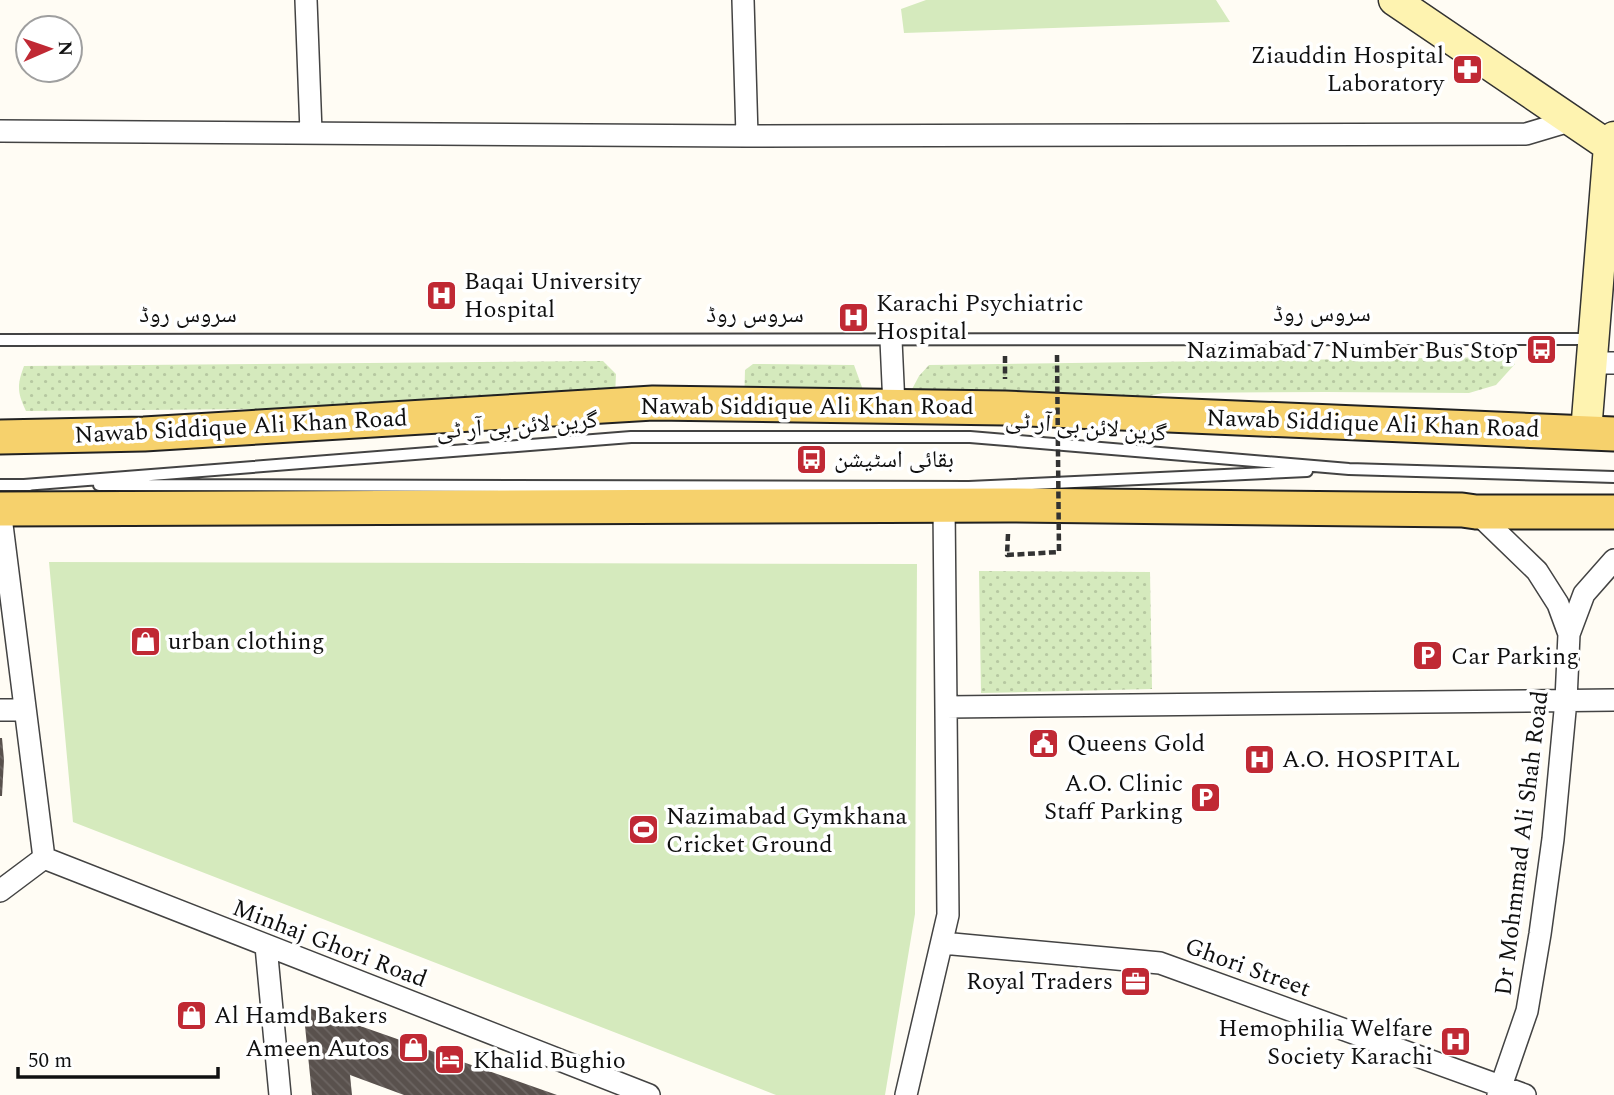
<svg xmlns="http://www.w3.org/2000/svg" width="1614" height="1095" font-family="Spectral,'Noto Naskh Arabic',serif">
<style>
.grass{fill:url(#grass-dots)}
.park{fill:#d5eabd}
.building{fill:url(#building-back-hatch)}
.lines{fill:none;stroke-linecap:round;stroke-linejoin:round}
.lane-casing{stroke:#434343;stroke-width:14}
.street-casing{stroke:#434343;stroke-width:24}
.secondary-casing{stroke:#323232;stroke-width:33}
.primary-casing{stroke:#212121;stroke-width:37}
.path{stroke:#323232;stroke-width:4.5;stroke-dasharray:7 3.5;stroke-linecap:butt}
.lane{stroke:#fff;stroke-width:10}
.street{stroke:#fff;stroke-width:21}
.secondary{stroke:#fef3b0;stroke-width:30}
.primary{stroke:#f6d16c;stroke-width:33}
.path-bridge{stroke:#323232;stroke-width:4.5;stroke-dasharray:7 3.5;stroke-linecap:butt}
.labels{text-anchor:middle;stroke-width:7;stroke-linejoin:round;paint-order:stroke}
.poi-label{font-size:24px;fill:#101010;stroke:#fff;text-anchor:start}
.street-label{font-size:24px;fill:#101010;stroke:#fff}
</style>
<defs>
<pattern id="grass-dots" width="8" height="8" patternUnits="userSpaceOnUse" patternTransform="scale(1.75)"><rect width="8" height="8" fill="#d5eabd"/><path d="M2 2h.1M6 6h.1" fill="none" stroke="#b6c8a1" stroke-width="1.8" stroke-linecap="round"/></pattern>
<pattern id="building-back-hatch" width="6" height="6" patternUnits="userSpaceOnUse" patternTransform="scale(1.75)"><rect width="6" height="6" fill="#59514d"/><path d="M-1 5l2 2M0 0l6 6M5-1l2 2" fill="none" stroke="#6c6562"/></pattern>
</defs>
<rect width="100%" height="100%" fill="#fffcf4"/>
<path class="grass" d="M1503,357L1515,364L1496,385L1469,393L1326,392L1163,393L1112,404L910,393L919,376L929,365Z
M603,361L616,374L615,396L604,406L26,411C17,392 17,385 24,366Z
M753,364L854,365L863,390L744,409L745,370Z
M979,571L1150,572L1152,689L981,693Z"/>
<path class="park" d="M926,0H1216L1230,22L904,33L901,9Z
M49,562L917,564L915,914L885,1095H776L73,822Z"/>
<path class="building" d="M0,738H2L4,760L2,796H0Z
M303,1006L557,1095H404L350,1075L352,1095H312Z"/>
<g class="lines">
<defs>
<path id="lane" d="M0,340L1593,339
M0,485H30
M24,485L631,437H970L1349,469L1614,477
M99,485L969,487L1307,471"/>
<path id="street" d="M306,0L311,132
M743,0L747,136
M0,131L747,136L1526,134L1573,120
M891,340L894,406
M1592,363H1614
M0,509L44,858
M1476,512L1537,571L1558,604L1569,634
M946,707L1614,700
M0,710H25
M44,858L649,1095
M0,891L44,858
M942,943L1160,963L1525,1095
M266,946L280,1095
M906,1095L948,915L944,506
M1498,1095L1527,1011L1540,934L1553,839L1566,700L1569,634L1584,594L1614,560"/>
<path id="secondary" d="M1394,0L1609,146
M1586,432L1609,146L1614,137"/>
<path id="primary" d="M0,437L144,434L653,403L1005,408L1614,434
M0,509L1008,505L1462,510L1476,512H1614"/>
</defs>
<use href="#lane" class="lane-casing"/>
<use href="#street" class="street-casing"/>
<use href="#secondary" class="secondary-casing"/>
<use href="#primary" class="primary-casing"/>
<path class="path" d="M1005,356V379
M1008,534L1007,555L1059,552"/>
<use href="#lane" class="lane"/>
<use href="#street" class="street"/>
<use href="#secondary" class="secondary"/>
<use href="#primary" class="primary"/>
<path class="path-bridge" d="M1057,355L1059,552"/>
</g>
<defs>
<symbol id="pharmacy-square" viewBox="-11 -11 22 22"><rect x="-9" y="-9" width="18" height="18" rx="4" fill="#c02934" stroke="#fff"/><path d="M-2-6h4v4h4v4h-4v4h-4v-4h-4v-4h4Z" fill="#fff"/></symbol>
<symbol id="hospital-square" viewBox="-11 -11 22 22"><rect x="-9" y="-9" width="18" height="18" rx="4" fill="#c02934" stroke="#fff"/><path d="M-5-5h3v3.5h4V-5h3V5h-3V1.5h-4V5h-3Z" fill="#fff"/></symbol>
<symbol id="bus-square" viewBox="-11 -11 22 22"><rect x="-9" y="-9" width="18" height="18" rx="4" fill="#c02934" stroke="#fff"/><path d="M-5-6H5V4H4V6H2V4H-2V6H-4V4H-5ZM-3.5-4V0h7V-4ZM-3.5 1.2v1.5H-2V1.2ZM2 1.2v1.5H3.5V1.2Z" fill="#fff"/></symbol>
<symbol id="shop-square" viewBox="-11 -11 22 22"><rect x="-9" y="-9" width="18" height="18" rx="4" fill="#c02934" stroke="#fff"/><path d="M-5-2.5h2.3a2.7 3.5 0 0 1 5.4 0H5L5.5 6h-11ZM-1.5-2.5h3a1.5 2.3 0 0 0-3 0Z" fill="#fff"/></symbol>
<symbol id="parking-square" viewBox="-11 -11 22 22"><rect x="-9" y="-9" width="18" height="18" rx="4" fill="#c02934" stroke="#fff"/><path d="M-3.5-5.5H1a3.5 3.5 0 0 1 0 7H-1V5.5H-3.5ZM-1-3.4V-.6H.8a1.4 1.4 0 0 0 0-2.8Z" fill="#fff"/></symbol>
<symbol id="civic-square" viewBox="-11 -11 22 22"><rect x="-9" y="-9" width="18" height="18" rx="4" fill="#c02934" stroke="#fff"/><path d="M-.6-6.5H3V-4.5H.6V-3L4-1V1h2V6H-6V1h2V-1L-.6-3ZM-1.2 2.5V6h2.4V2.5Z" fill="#fff"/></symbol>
<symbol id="stadium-square" viewBox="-11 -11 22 22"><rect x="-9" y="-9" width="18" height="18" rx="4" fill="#c02934" stroke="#fff"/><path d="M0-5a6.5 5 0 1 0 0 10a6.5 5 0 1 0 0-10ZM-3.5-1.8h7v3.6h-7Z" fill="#fff"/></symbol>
<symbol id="office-square" viewBox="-11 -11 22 22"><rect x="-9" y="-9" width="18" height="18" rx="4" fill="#c02934" stroke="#fff"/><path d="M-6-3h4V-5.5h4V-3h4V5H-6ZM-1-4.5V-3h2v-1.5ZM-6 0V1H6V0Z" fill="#fff"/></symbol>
<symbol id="hotel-square" viewBox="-11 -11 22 22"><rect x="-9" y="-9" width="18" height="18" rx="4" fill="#c02934" stroke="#fff"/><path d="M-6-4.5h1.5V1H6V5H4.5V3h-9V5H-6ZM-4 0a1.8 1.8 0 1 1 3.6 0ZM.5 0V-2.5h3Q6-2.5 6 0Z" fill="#fff"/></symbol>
</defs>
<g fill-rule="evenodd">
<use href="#pharmacy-square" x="1450" y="52" width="35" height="35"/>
<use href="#hospital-square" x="424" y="278" width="35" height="35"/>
<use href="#hospital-square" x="836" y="300" width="35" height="35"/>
<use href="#bus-square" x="1524" y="332" width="35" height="35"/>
<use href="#bus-square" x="794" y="442" width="35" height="35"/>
<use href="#shop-square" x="128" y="624" width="35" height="35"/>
<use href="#parking-square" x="1410" y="638" width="35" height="35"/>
<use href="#civic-square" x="1026" y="726" width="35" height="35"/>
<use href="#hospital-square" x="1242" y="742" width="35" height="35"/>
<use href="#parking-square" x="1188" y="780" width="35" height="35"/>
<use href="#stadium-square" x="626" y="812" width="35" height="35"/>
<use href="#office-square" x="1118" y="964" width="35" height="35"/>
<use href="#shop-square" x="174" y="998" width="35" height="35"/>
<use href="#hospital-square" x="1438" y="1024" width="35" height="35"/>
<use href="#shop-square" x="396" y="1030" width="35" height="35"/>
<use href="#hotel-square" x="432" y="1042" width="35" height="35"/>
</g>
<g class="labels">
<g class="poi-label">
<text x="1444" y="63" text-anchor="end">Ziauddin Hospital<tspan x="1444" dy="28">Laboratory</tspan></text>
<text x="464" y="289">Baqai University<tspan x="464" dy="28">Hospital</tspan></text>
<text x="876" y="311">Karachi Psychiatric<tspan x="876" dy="28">Hospital</tspan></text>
<text x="1518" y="358" text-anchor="end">Nazimabad 7 Number Bus Stop</text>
<text x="834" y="467">بقائی اسٹیشن</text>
<text x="168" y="649">urban clothing</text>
<text x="1451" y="664">Car Parking</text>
<text x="1067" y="751">Queens Gold</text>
<text x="1282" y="767">A.O. HOSPITAL</text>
<text x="1183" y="791" text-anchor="end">A.O. Clinic<tspan x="1183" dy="28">Staff Parking</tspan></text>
<text x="666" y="824">Nazimabad Gymkhana<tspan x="666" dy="28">Cricket Ground</tspan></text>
<text x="1113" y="989" text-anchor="end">Royal Traders</text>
<text x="214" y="1023">Al Hamd Bakers</text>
<text x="1433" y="1036" text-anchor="end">Hemophilia Welfare<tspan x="1433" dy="28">Society Karachi</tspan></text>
<text x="390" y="1056" text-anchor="end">Ameen Autos</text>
<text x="473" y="1068">Khalid Bughio</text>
</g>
<g class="street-label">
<text x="1322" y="321">سروس روڈ</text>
<text x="188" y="322">سروس روڈ</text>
<text x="755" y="322">سروس روڈ</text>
<text x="807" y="414">Nawab Siddique Ali Khan Road</text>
<text transform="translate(1373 423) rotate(2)" y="8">Nawab Siddique Ali Khan Road</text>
<text transform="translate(517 425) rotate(-4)" y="8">گرین لائن بی آر ٹی</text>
<text transform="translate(241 426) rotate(-3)" y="8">Nawab Siddique Ali Khan Road</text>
<text transform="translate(1086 426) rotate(5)" y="8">گرین لائن بی آر ٹی</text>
<text transform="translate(1521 843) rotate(-83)" y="8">Dr Mohmmad Ali Shah Road</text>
<text transform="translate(330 943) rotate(21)" y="8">Minhaj Ghori Road</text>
<text transform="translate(1248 967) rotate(20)" y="8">Ghori Street</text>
</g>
</g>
<g transform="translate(49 49) rotate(88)"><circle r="33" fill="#ffffff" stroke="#9f9f9f" stroke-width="2"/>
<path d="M0-5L12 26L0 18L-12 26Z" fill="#c02934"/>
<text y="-10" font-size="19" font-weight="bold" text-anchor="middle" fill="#101010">N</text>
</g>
<path d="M18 1067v10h200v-10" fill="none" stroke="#101010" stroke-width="3.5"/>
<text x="28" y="1067" font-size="21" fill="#101010" stroke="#ffffff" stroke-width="5" paint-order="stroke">50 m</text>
</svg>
